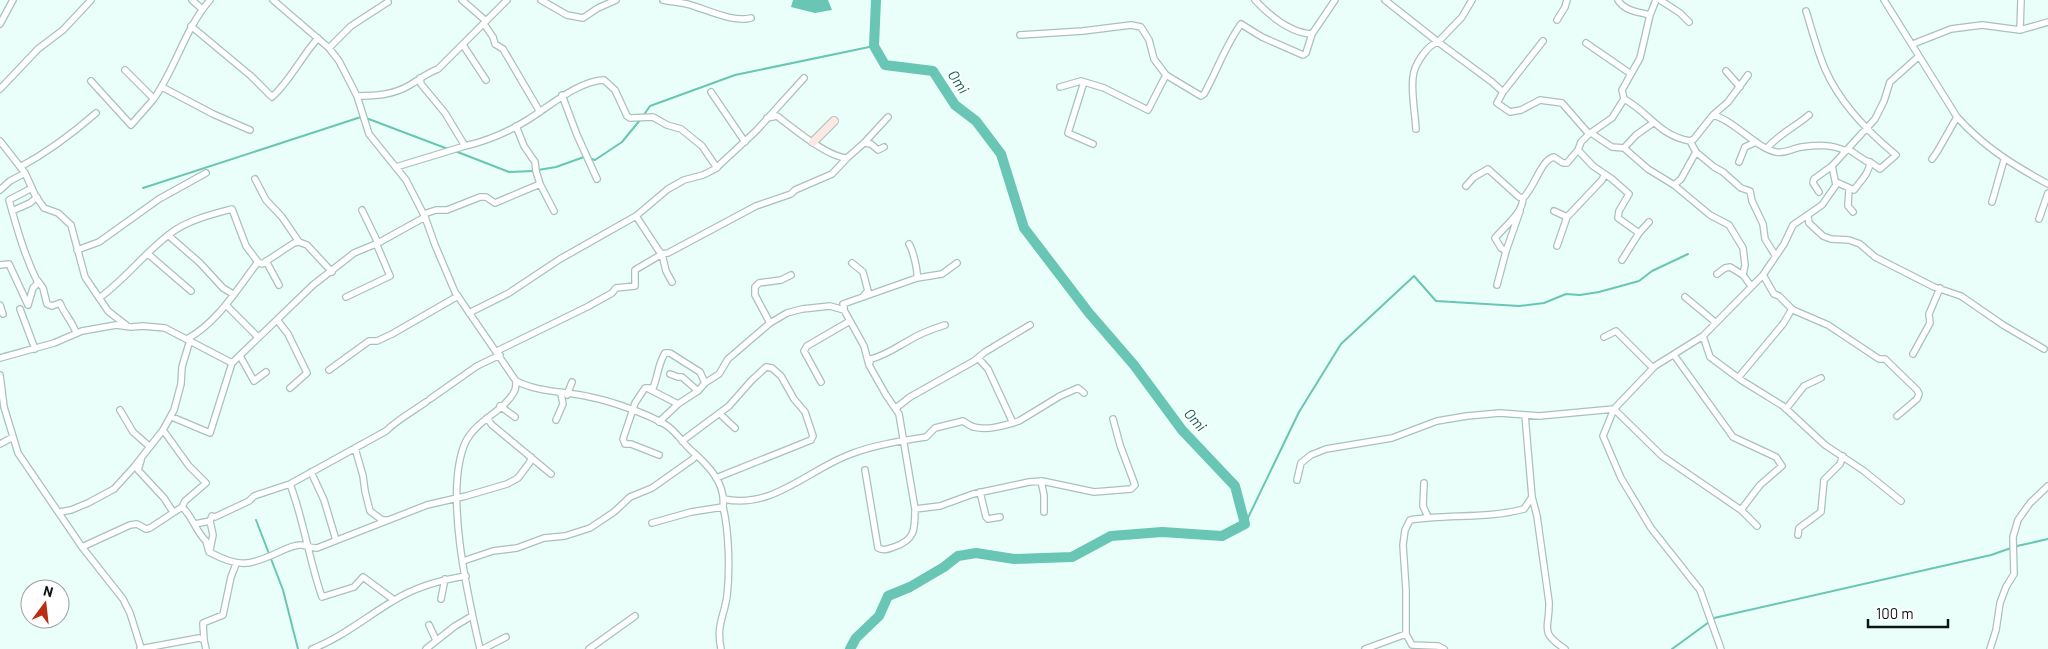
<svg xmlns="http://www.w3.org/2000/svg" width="2048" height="649" font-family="Barlow,sans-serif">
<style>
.water{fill:#69c5b4}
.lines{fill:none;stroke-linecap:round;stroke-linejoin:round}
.stream{stroke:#69c5b4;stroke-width:2}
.river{stroke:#69c5b4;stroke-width:10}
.street-casing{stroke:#a9c1bb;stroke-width:8}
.secondary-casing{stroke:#a9c1bb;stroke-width:10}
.street{stroke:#fff;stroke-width:5.5}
.secondary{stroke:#fee8e3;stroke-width:8}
.labels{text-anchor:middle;stroke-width:4;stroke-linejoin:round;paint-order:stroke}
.water-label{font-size:15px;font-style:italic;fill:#0f5e52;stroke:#fff}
</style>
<rect width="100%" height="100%" fill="#ebfffa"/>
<path class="water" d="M793,0H828L832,10L815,13L791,7Z"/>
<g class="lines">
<path class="stream" d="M643,116L650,106L735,75L874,46
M366,118L448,149
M455,151L509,172L534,171
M589,158L595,160L622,142L640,120
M538,170L556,167L584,157
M143,188L361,117
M256,520L283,590L298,649
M1245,524L1299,412L1341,344L1414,276L1436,301L1519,306L1544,303L1566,294L1580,295L1599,292L1639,281L1652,271L1688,254
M1714,618L1991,555L2017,546L2048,539
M1672,649L1709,622"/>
<path class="river" d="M850,649L856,638L879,616L888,596L910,587L944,567L958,556L976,553L1014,559L1072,557L1111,536L1162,532L1222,536L1245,524L1235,486L1182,430L1134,365L1089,313L1024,228L1001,154L976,121L955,105L933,71L885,65L874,46L876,0"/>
<defs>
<path id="street" d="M192,0L202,9
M462,0L486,21
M541,0L567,15L583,18L598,8L616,0
M663,0C671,2 679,2 687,4C706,9 733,23 751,18
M1255,0C1270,16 1290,33 1312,34
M1385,0L1438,42C1427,45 1414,65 1413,77C1411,93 1415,112 1416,129
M1472,0L1462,17L1438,42L1492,82L1503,92L1497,103L1510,112L1521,110L1540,100L1562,103L1589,134L1612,118L1624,99C1650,113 1658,135 1690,141L1694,139L1713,115C1735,121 1756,148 1776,152C1785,154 1793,148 1802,147C1818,145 1831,144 1846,151
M1618,0C1624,11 1639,12 1650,15
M1660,0L1680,13L1689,22
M1884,0L1957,117C1984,147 2013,165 2048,184
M1806,11C1812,30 1817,50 1825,69C1840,103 1868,132 1896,155L1880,169L1870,162
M1557,20L1565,7L1567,0
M0,24L13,0
M484,24L493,37L495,44L503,49L540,112
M191,26L251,76L272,97C290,81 301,57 318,38
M2020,30L2021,0
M1020,35L1083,31L1131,25L1141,27L1149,40L1154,59L1166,75L1201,96L1204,94C1217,71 1225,46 1241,24L1262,37L1303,55L1306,53L1312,34L1335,0
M1586,43L1631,74
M1913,44L1951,29L1982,25L2020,30L2048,22
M463,45L486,80
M329,48L351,26L388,2
M1726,71L1740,87
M420,78L421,84L445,113L465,146C487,141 510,131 529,119C550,106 578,81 604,80L615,90L627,116L630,118L653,117L667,125L681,129L702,146L717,168
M91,81L131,125L152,101L153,98L125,70
M1084,82L1068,133L1093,144
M162,87L213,114L250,130
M1060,87L1081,81L1104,88L1148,110L1166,75
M0,89L38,49L63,30L91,0
M711,92L745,142
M1503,92L1543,41
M562,95L577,135L597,179
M357,96C376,96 393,95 410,85C420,79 427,73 438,69L507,0
M1624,99L1622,90L1640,58L1650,15L1656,0
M153,100C176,68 184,30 210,0
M1713,115L1728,102L1748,75
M767,118L777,116C793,128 827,157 847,158L864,143L888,117
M516,126L524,146L535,162L536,171L540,184L554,211
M1591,133L1612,147L1624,148L1648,169L1674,185L1710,215L1729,225L1743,248L1745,265L1743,275L1751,286
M1589,134L1581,142L1578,150L1593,166L1612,179L1629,194L1619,211L1618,218L1639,233L1622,260
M0,141L25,173L35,195L44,208L58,213L71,225L85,277L108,311L126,325
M1690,141L1696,152L1714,167L1723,172L1741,188L1750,191L1752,201L1763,224L1765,239L1775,255
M864,143L871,144L878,150L884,147
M1624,148L1636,135L1653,123
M1767,148C1779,134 1795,127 1809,115
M1932,159L1937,152L1957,117
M1739,162L1745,147L1756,142
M20,167C48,152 72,134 96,113
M396,167L465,146
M255,179L266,200L282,217L299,242L307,245L332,272
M1836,182L1854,190C1861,180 1869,174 1870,162L1866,161L1848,149
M1674,185L1681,179L1696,152
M1466,186L1474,177L1488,169L1519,197L1523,198C1534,189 1541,159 1554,157L1563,163H1567L1578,150
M1849,189L1848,206L1853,212
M0,190L10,181L25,173
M1819,192L1813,183L1814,179L1832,166
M1992,202L2004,160
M362,210L378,243
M12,211L30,203L37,197
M1554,211L1567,217
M424,214L436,210H447L480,197H486L495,203L540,184
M636,216L659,251L662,254L668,253L756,206L791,194L795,190L832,174L847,158
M1808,216L1809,223L1823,236L1831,239L1849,240L1860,244L1875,257L1934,287L1961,296L2003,325L2044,349
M425,217L435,245L455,292L516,381C516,384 516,389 514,392C504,411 477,420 466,441C443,490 468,597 480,649
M2039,219L2048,193
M1639,233L1649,222
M168,235L200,263L223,288L233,294
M909,244C913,250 918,271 917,278
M1557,246L1567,217L1602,180L1605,174
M77,250L99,242L159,199L206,173
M1506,251L1520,211
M148,254L191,291
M266,261L279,285
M852,263L863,272L868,291L864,295
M0,265L9,264L28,305
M1717,274L1725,268L1730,267L1743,275
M38,281L43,288L47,304L52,306L60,303C64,314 73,322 76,333
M1497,285L1506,251L1501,248L1495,238C1504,227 1523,213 1523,198
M346,297L390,276L376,243
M1685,297L1715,322
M99,298C125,280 145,252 171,233C188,220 213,214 232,209L246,246L258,262
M843,304L917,278L942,274L957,263
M844,304V310L864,346L869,365L886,395L899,414L915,509L940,506L973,494L1029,482L1042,481L1094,492L1131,489L1135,485L1120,445L1113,419
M0,305L3,314
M28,305L33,288L38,283C25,257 17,229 9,200L32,188
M226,305L258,337
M20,309L35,349
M469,313L509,293L560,259L636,216L668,189L684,180L703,175L715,169L756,131L804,78
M278,321L288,334L307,373L290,388
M770,323L755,295V287L759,283L781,280L791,275
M1703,336L1710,357L1741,380L1783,406L1825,445L1864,471L1901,501
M1604,337L1616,331L1653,368
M187,339C218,322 237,289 258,262L262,264L294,243L299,242
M497,351L587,307L612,293L616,288L635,286V270L662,254L666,271L672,282
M1913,354L1930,323L1929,314L1940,288
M1674,355L1733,437L1776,457L1782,466L1760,485L1741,510
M240,356L254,381L266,372
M0,358L54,343L82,331L116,325L131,327L143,326L165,328L232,363L313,285L354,253L378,243L425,217L406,180L369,134L357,96L339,61L329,48L273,0
M978,358L988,369L1013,423
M869,365L871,359C886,355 895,348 908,341C919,334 932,329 945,325
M329,370L369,341H377L392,334L458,296
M670,374L678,377H682L698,391
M0,375L4,407L18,453L82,547L123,599L130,613L141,648
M1738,378L1783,324L1792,309
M516,381C540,393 565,391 590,397C611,401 648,414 666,425C677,432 683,444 693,452C709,466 726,484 723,507L691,512L652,523
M821,382L804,351L807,346L850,321
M649,389L678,404
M567,395L572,382
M430,399L477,366L500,355
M500,406L515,417
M896,408L910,397L974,361L985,352L1030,325
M1786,409L1804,386L1821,378
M120,410L133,432L149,446
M720,414L735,428
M1897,416L1917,399L1919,394L1917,390L1885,359H1879L1828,325L1793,310L1779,296L1774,294L1763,275L1784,244L1793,225L1822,205L1836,185L1832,166L1875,119L1884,101L1890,82L1918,57
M172,417L210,433L232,363
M487,418L492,425L551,474
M556,420L563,404L561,394
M659,422L678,404L698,391L705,383L719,374L728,359L770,323L787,313L802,309L830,306L844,310
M682,441L729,406L751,381L766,367L772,368L781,376L794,399L805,412L813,436L811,440L716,478
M0,444L13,437
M355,448L363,476L365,491L370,511L382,520H388
M659,455L631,444H625L623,439L635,403L645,388H653C658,376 658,364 665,353H670L700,372L705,383
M141,460L138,470L164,498L173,512
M865,470L878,548C884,551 888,549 894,547C915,540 915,530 915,509
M311,472L324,500L336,540
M1297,480L1301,463L1311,455L1326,449L1392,438L1437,421L1467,416L1500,413L1539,416L1614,409L1662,456L1741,510L1757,526
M1041,481L1044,495V512
M1424,483L1423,506L1428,517
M290,484C304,521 309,560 322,597L354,587L363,577L394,600
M980,492L986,517L988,519L1000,517
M1532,497L1537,516L1549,602C1550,629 1538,631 1565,649
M724,499C772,510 809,469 851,454C874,445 901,441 926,437L935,428L963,421C966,423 970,426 974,427C987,431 1006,425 1019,421L1060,396L1078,388L1084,393
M182,507C193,517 196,532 206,541L209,552C239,568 249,566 279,552C285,549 295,544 302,545C307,546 311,548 317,548L427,505L466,496L507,484L518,478L530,462L531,457
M60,512L71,510L88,503L114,489L134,467L163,430L174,410L181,384L182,367L190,340
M195,524L210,521L212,516L215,517L249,501L254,496L290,484L386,431C398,419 412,412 426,402
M1798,535L1799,528L1821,512L1824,480L1840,464L1843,456
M82,547L130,525L137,524L146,529L150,528L182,507L185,501L206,483L189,466L163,430
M210,550L213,535L210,521
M463,561L493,551L517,548L544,538L565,536L590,528L614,512L630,497L652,488L693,459L696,455
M441,599L445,579
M429,625L436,640
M140,649L199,638L204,640
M206,649L204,640L203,623L223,615L231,577L236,564
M312,649C341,638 366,617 393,601C415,587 440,580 466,576
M426,649L455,626L472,616
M483,649L506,637
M589,649L635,616
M721,649C716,625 724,617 727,596C730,570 729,531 723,507
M1365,649L1406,634
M1444,649L1438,646L1412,645L1406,634V590L1403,545L1405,530L1410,520C1448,514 1487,519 1524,509L1532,497L1525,415
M1721,649L1700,590L1651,528L1621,478L1603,436L1614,409L1655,366L1703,336L1763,275
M1990,649L1996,630L2000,603L2006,587L2014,574L2013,537L2018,520L2030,503L2048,486"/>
<path id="secondary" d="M813,142L834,121"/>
</defs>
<use href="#street" class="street-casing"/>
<use href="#secondary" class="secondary-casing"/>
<use href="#street" class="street"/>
<use href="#secondary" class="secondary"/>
</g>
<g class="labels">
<g class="water-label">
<text transform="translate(958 82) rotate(56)" y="5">Omi</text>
<text transform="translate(1195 420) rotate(49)" y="5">Omi</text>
</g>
</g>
<g transform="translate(45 604) rotate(15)"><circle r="24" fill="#ffffff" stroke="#9ea1a1"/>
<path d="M0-4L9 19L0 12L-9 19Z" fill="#ba2f14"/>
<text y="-8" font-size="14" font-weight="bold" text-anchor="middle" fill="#0d1514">N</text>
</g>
<path d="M1868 619v8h80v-8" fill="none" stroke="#0d1514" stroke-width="2.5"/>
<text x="1876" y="619" font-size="15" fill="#0d1514" stroke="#ffffff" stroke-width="4" paint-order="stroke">100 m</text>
</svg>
